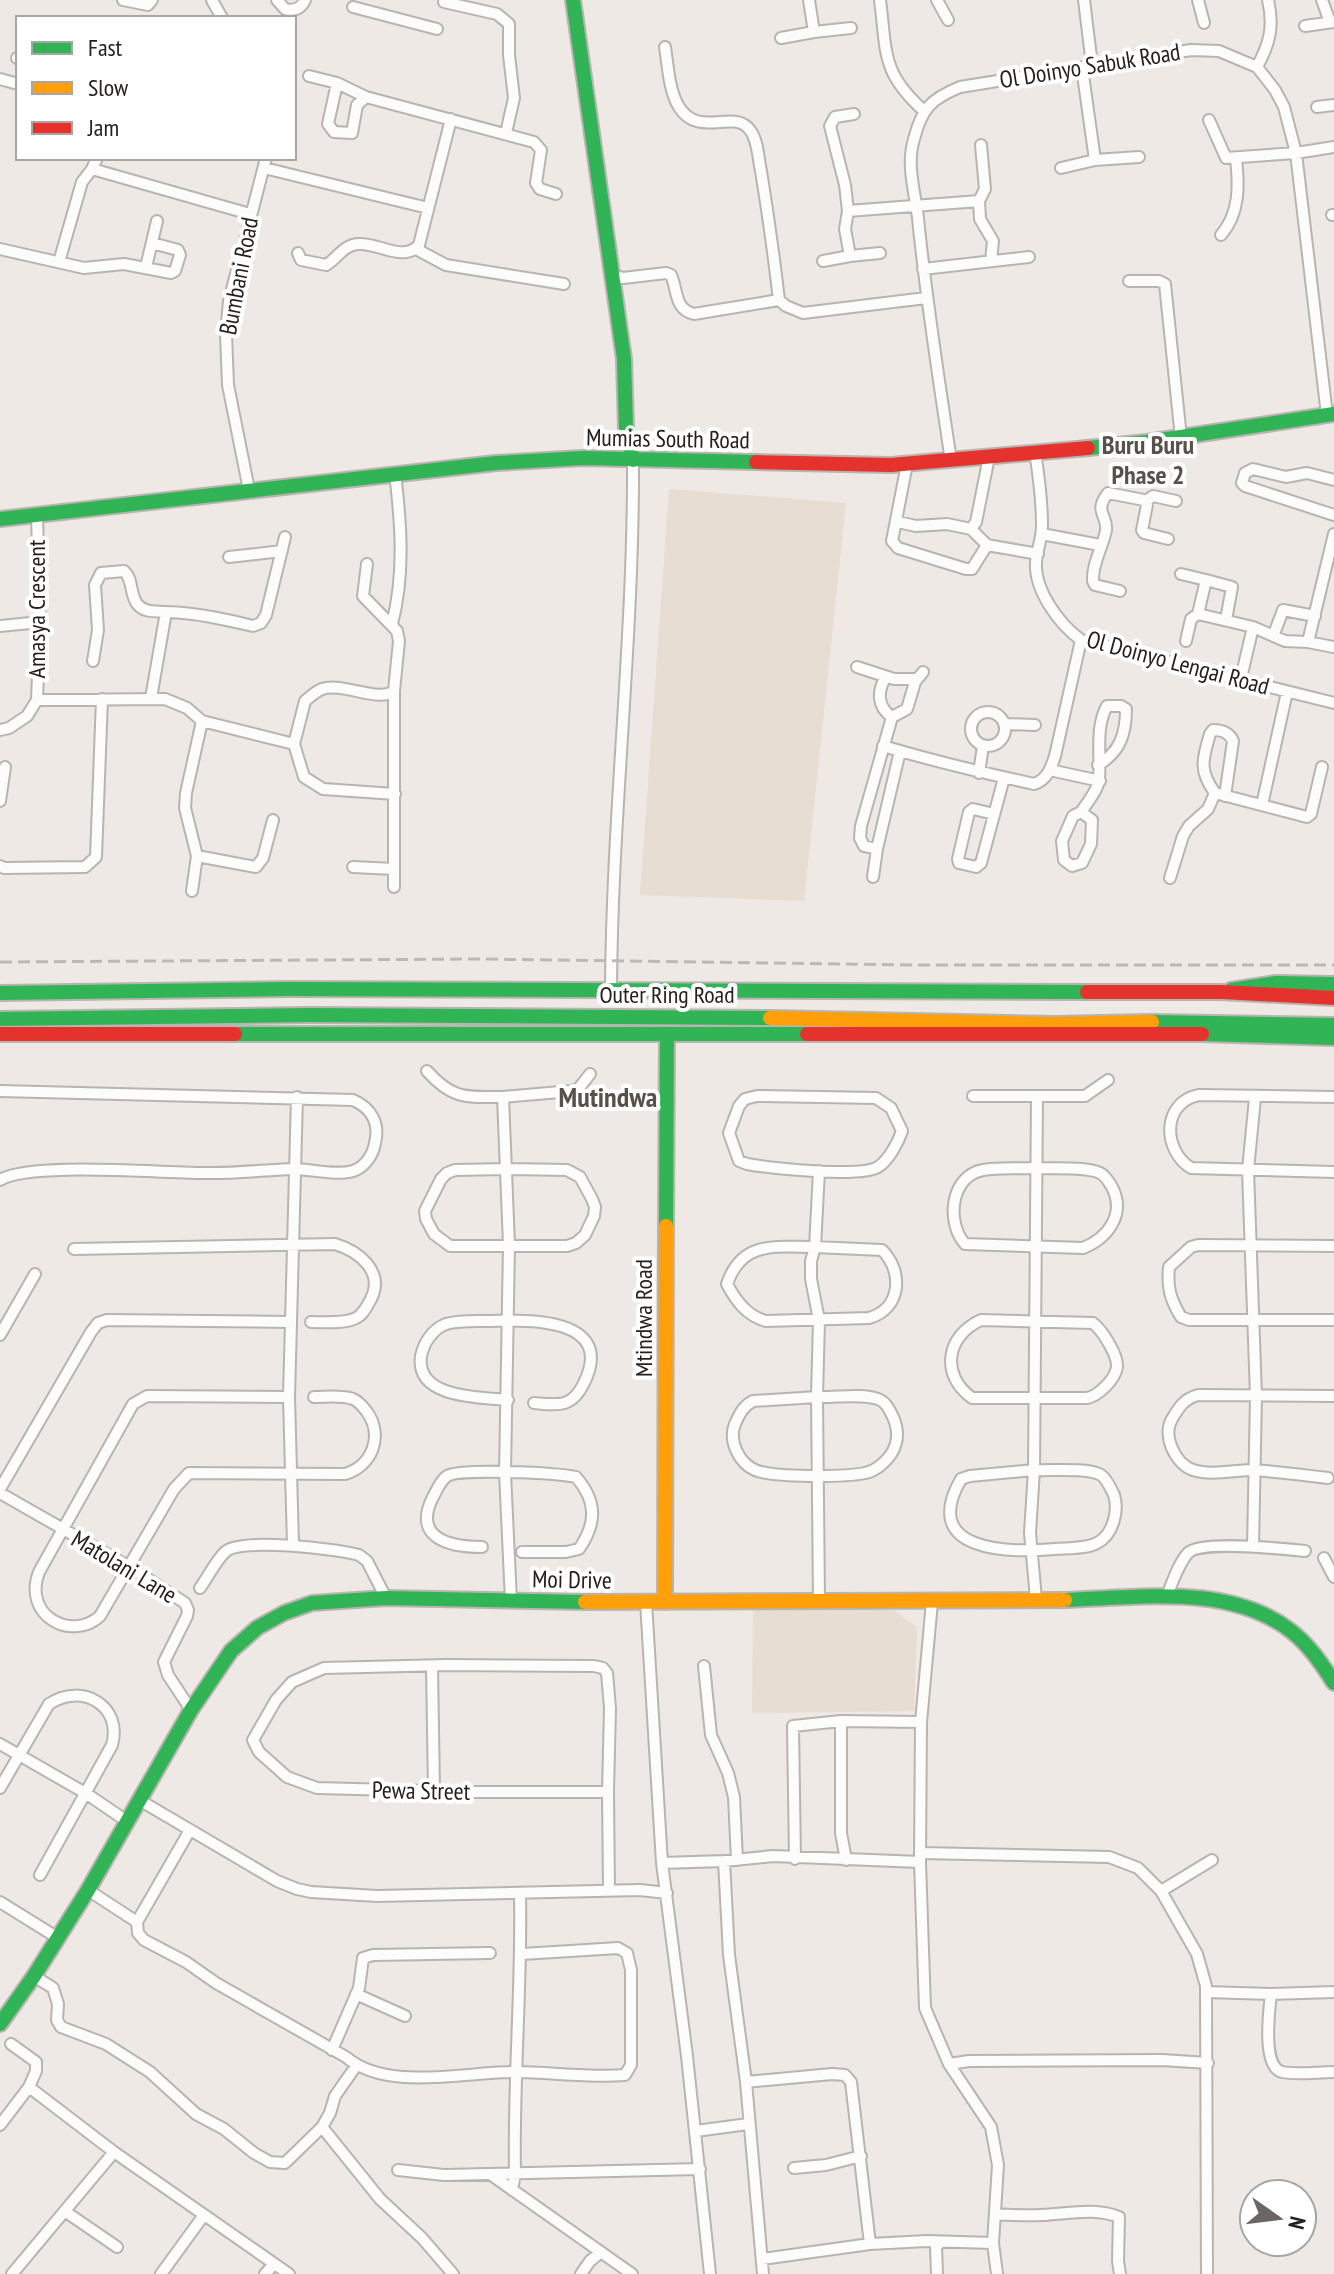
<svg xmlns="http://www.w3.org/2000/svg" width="1334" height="2274" font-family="'PT Sans Narrow',sans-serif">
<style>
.built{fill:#e7ddd2}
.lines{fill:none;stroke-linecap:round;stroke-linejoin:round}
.street-casing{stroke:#b8b4b0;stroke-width:14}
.fast-casing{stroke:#b8b4b0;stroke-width:18}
.slow-casing{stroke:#b8b4b0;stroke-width:18}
.jam-casing{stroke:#b8b4b0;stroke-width:18}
.street{stroke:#fcfcfb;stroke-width:10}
.fast{stroke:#30b455;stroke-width:14}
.slow{stroke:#ff9f0a;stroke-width:14}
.jam{stroke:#e5322d;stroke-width:14}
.rail{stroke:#bbb9b8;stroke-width:3;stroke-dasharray:12 6;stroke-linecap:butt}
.labels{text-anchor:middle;stroke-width:8;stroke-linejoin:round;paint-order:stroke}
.street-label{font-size:24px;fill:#24201d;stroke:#fff}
.neighbourhood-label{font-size:26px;font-weight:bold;fill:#595149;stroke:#fff}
.quarter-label{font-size:28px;font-weight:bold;fill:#595149;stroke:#fff}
</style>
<rect width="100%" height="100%" fill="#eee9e4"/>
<path class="built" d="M669,489L846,503L804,901L640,895Z
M889,1607L917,1627L914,1711L752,1713L753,1609Z"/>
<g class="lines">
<defs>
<path id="street" d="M123,0L148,5L152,0
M212,0L222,18
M277,0L285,9C294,11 301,9 305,0
M809,0L814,32L851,28
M880,0C887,54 881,72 924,111
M937,0L948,20
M1084,0L1092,65
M1198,0L1204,23
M1322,0L1330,22
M444,2L497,14L509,24V55L514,98L506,133
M353,7L437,29
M1305,26L1334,22
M781,38L814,32
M17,58H18
M1257,67C1270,43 1274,26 1268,0
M1082,68L1095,160
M309,76L337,83L366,97L534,142L541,150L536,183L540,189L556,194
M0,79L18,84
M337,83L328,124L334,132L352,133L357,105L366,97
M1317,107L1334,105
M854,114L835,117L830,126L845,185L848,211L979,201L980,219L993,241L991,261
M1209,120L1226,158L1296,153L1334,147
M97,158L92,169L250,214
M264,168L428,208
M1061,168L1095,160L1139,157
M979,201L985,189L981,145
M848,211L845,229L850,256L880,253
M1332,215H1334
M1221,235C1240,213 1239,185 1236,159
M0,249L84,268L124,264L171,273L175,271L180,255L178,250L152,243
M416,249L446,265L564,284
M298,253L301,260L326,265C337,259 343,245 358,244C378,242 403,263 419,245L451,119
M823,261L850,256
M59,262L82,182L92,169
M146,267L157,221
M923,269L1029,257
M612,275L623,278L666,273L671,275C678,291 674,309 694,314L779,300C774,257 768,214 761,171C758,158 758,140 750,130C734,108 699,139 679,107C669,91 668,66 665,47
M1129,281H1159L1165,284L1181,438
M779,300L786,306L803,313L926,298
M1035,452C1039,477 1042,500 1042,526C1042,538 1037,550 1036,562C1034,590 1059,624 1081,640L1334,703
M951,461C939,380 926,300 918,218C915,192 906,165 914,139C922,108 931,99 960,87L1191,50L1219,51L1257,67L1275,90L1284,107L1296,153L1327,415
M907,464L892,541L898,548L966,569H972L987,545
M1334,480L1307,473L1286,477L1253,469L1245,473L1242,483L1245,486L1334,515
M249,490L228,385L226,334L229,301L266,158
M1146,501L1153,496L1176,501
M898,522L916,526L947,524L971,529L987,545L1038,554
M971,529L976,522L989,457
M1042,534L1100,545
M229,557L282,551
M367,564L363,596L397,631L399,641L394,691C379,703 343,682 322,689C316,691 310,697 305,701L294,744L304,777L323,789L395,794
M1181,574L1206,580L1198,614L1191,619L1186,641
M1206,580L1232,587L1226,620
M1120,591L1095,585L1093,581C1092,563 1103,547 1106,530C1108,515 1093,512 1108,493L1144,500L1147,505L1142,530L1144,533L1168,539
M1198,614L1253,627L1285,641L1308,642L1334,534
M392,624C405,574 401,523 395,473
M0,626L40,622
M1274,634L1283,610L1315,616
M1308,642L1333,647
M93,661L98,630L95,585L101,573L124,571C134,580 129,595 138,605C145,613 157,611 167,612C197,613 224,619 253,626L261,623L266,615L285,537
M857,667L894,679H917
M886,677C877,691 877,707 892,717
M1241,678L1253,627
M151,698L166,612
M37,700L165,699L187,708L202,721L294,744
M971 729a17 17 0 1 1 34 0a17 17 0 1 1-34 0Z
M892,717L907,709L915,682L923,672
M1005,724L1035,725
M0,730L9,728L27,716L37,700L40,622L37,516
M883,746C933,761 984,773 1034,784C1047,780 1051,768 1055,756L1081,640
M1050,770L1100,781
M979,773L983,746
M1215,793C1199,771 1202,760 1210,734L1213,730C1222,730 1229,732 1233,741L1225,796
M0,801L5,767
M1262,805L1287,692
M1081,812L1073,816L1062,841L1064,860L1072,866L1082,863L1091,844L1092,820L1081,812C1087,803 1099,789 1099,778C1101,754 1095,727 1107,706H1121L1126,709C1126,734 1120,752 1098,765
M994,814L973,809L969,812L958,859L959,863L976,867L981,863L1004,778
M877,849L864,846L860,838L861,826L892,717
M197,856L256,867L263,858L273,820
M0,866L4,868L85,867L96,857L102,699
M353,867L394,869
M873,877L877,849L900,751
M1170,878L1183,836L1189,826L1208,809L1215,793L1307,817L1311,814L1322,767
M394,887V691
M192,891L197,856L185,808L186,793L202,721
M611,989C612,813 634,637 633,460
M427,1071C453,1100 466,1097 503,1097L509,1245L505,1473L511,1601
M0,1091L353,1100C371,1108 380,1123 375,1143C373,1155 365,1167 353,1171C336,1176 311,1169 292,1169C266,1170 239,1173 213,1173C169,1174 31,1161 0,1180
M757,1096L876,1098L891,1108L902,1131C898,1143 888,1161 878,1167C860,1178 770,1168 747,1164L739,1161L729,1133L739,1106L745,1099Z
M973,1096H1085L1108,1080
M503,1097L572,1091L579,1088L590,1074
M1334,1097L1199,1095C1162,1102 1162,1150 1191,1168L1334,1172
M1035,1168C1051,1169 1086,1166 1100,1173C1105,1175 1109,1182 1112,1187C1126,1214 1108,1238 1083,1248L965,1244C946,1223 950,1176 983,1170C999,1167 1019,1169 1035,1168Z
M508,1169L567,1170L580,1177L592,1199L595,1207L594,1216L585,1235L576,1243L567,1246H450L434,1234L426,1219L425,1211L441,1179L447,1173L455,1170Z
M1334,1246L1198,1245L1191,1247L1169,1267C1167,1287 1170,1299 1181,1317L1189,1320H1334
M815,1247L882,1250C904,1272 901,1309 869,1318L766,1321C747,1316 736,1301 727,1284C742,1240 776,1247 815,1247Z
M74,1249L335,1244C358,1251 385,1271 371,1299C367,1306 363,1315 356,1318C344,1324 324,1322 311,1322
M981,1320L1093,1323C1102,1330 1118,1355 1117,1367C1115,1380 1098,1396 1087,1398H972C940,1375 946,1336 981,1320Z
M0,1335L35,1274
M289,1397L147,1396L133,1404L39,1572C22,1616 72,1642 100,1616L174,1489L189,1473L345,1474C372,1466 384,1436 367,1412C363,1407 360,1402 353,1399C342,1395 327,1397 314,1397
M817,1397C835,1398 861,1393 878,1399C886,1402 889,1409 893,1417C901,1435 897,1452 881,1465C876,1469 871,1472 865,1473C845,1477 773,1478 755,1470C739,1463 728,1441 735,1424C739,1415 743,1406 753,1401Z
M508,1400C481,1397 415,1399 421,1356C424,1342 433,1329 446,1324C459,1320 476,1321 489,1321C529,1319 616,1318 584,1383C572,1408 559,1405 534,1403
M1034,1470C1049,1471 1089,1467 1101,1475C1107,1479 1111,1489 1114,1495C1119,1511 1113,1535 1097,1543C1086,1549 1068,1548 1055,1549C1008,1553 919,1552 961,1479L970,1476Z
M1328,1478C1304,1475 1279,1472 1254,1470C1235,1470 1211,1476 1193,1470C1175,1464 1162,1435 1172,1419C1179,1407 1184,1399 1198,1395L1334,1396
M0,1489L91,1332L98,1323L107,1320L291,1322
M0,1493L128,1566L185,1603L188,1610L187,1616L164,1662L168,1675L191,1710
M293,1545L289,1397L297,1097
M482,1547C449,1547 412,1538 433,1497C437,1490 440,1481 447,1476C459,1468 557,1473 576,1477C597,1501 597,1523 579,1549L566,1552H522
M1253,1547L1256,1396L1248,1170L1255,1098
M1324,1558L1334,1577
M200,1588C208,1577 215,1562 225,1552C240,1537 337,1549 359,1555L367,1561L386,1598
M1166,1598C1172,1584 1178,1564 1188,1553C1200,1540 1285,1549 1305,1551
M819,1599L817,1397L819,1320L811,1279V1261L815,1247L819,1171
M1036,1599L1030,1533L1034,1470L1037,1097
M646,1602L662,1863L687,2056L710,2274
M932,1602L921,1722L920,1862L925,2008L949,2064L991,2127L998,2165L993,2243L997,2274
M432,1666L434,1791
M704,1666L711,1735L728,1773L734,1797L737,1860
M841,1721V1833L846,1860
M0,1744L87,1794L128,1822
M0,1788L49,1704C82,1682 123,1706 112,1745L40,1875
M608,1792H468L317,1788L287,1777L259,1752L253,1740L276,1700L292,1682L324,1668L447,1665L594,1666L603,1668L607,1673L610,1708L608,1792L609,1891
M141,1801L277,1881L297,1889L311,1892L377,1896L640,1890L667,1893
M190,1830L137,1922L138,1933L144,1940L186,1962L216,1983L346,2057C387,2092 464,2072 514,2072C551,2072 588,2078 625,2075L631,2065V1970L627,1953L618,1948L522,1954
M920,1853L1109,1857L1138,1868L1161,1891L1212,1860
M795,1859L793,1726L841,1721L921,1722
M724,1861L729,1955L746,2082
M662,1863L724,1861L773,1856L920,1862
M88,1890L137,1922
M1161,1891L1197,1954L1206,1986L1207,2274
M0,1902L58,1938
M34,1976L53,1988L58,2004L57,2020L61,2027L106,2044L150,2072L196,2114L224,2129L254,2153L270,2162L285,2163L322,2127L330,2113L335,2096L356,2066
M1206,1992L1271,1994
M1334,1992L1271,1994C1269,2011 1262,2067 1282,2072C1297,2075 1318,2072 1334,2072
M356,1994L405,2016
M11,2044L36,2062V2071L29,2087L114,2152L289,2274
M332,2050L359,1988L363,1958L373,1955L490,1953
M949,2064L969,2061L1162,2060L1208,2063
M0,2125L29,2087
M322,2127L380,2199L422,2238L453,2274
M696,2131L748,2124
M794,2168L826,2165L861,2156
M398,2170L444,2175L700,2169
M490,2174L632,2274
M512,2190L515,2174C513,2080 522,1988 520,1894
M66,2212L117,2247
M995,2214C1010,2215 1026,2216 1041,2215C1067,2214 1095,2207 1119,2217L1118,2261L1120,2274
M762,2259L870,2244L927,2241L993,2243
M12,2274L114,2152
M161,2274L204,2215
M265,2274L274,2264
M581,2274L590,2261L600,2253
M763,2274L746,2082L832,2074L845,2075L851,2082L870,2244
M937,2274L936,2246L941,2242"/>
<path id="fast" d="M573,0L624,359L626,428L633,460
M1088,448L1147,442L1334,414
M0,519L496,463L583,458L756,462
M1231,990L1276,983L1334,984
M0,993L288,989L1087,992
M0,1019L309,1015L770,1018
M1152,1022L1334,1025
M235,1034H807
M1202,1034L1334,1038
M666,1226L667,1034
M1065,1600C1138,1598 1229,1583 1291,1631C1309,1645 1322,1664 1334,1683
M0,2024L34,1976L88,1890L191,1710L231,1651L257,1628L284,1613L312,1603L386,1598L585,1602"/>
<path id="slow" d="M770,1018L1054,1024L1152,1022
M585,1602L1065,1600
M665,1602L666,1226"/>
<path id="jam" d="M756,462L891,465L1088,448
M1087,992H1222L1334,998
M0,1034H235
M807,1034H1202"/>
</defs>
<use href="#street" class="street-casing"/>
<use href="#fast" class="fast-casing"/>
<use href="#slow" class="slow-casing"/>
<use href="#jam" class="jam-casing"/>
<use href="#street" class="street"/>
<use href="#fast" class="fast"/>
<use href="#slow" class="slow"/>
<use href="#jam" class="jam"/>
<path class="rail" d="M0,962L477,959L915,965H1334"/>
</g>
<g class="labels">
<g class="street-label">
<text transform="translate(1090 66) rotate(-9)" y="8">Ol Doinyo Sabuk Road</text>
<text transform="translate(239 276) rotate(-79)" y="8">Bumbani Road</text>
<text transform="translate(668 439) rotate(1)" y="8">Mumias South Road</text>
<text transform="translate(37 609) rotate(-90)" y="8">Amasya Crescent</text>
<text transform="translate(1178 663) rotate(15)" y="8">Ol Doinyo Lengai Road</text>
<text x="667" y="1003">Outer Ring Road</text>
<text transform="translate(644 1318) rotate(-90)" y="8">Mtindwa Road</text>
<text transform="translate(124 1567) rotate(31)" y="8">Matolani Lane</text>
<text transform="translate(572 1580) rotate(1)" y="8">Moi Drive</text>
<text transform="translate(421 1791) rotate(1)" y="8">Pewa Street</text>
</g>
<g class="neighbourhood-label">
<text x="1148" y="454">Buru Buru<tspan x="1148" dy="30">Phase 2</tspan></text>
</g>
<g class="quarter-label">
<text x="608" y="1107">Mutindwa</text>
</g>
</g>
<rect x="16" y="16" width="280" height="144" fill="#ffffff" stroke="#a7a6a5" stroke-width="2"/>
<rect x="32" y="42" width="40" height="12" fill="#30b455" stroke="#a7a6a5" stroke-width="2"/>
<text x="88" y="56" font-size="24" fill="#24201d">Fast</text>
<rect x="32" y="82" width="40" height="12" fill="#ff9f0a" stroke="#a7a6a5" stroke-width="2"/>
<text x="88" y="96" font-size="24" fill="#24201d">Slow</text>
<rect x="32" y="122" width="40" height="12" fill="#e5322d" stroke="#a7a6a5" stroke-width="2"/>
<text x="88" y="136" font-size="24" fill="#24201d">Jam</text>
<g transform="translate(1278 2218) rotate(104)"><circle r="38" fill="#ffffff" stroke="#a7a6a5" stroke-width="2"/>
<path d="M0-6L14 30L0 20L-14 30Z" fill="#6b6663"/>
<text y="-12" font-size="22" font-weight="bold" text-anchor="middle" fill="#24201d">N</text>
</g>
</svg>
